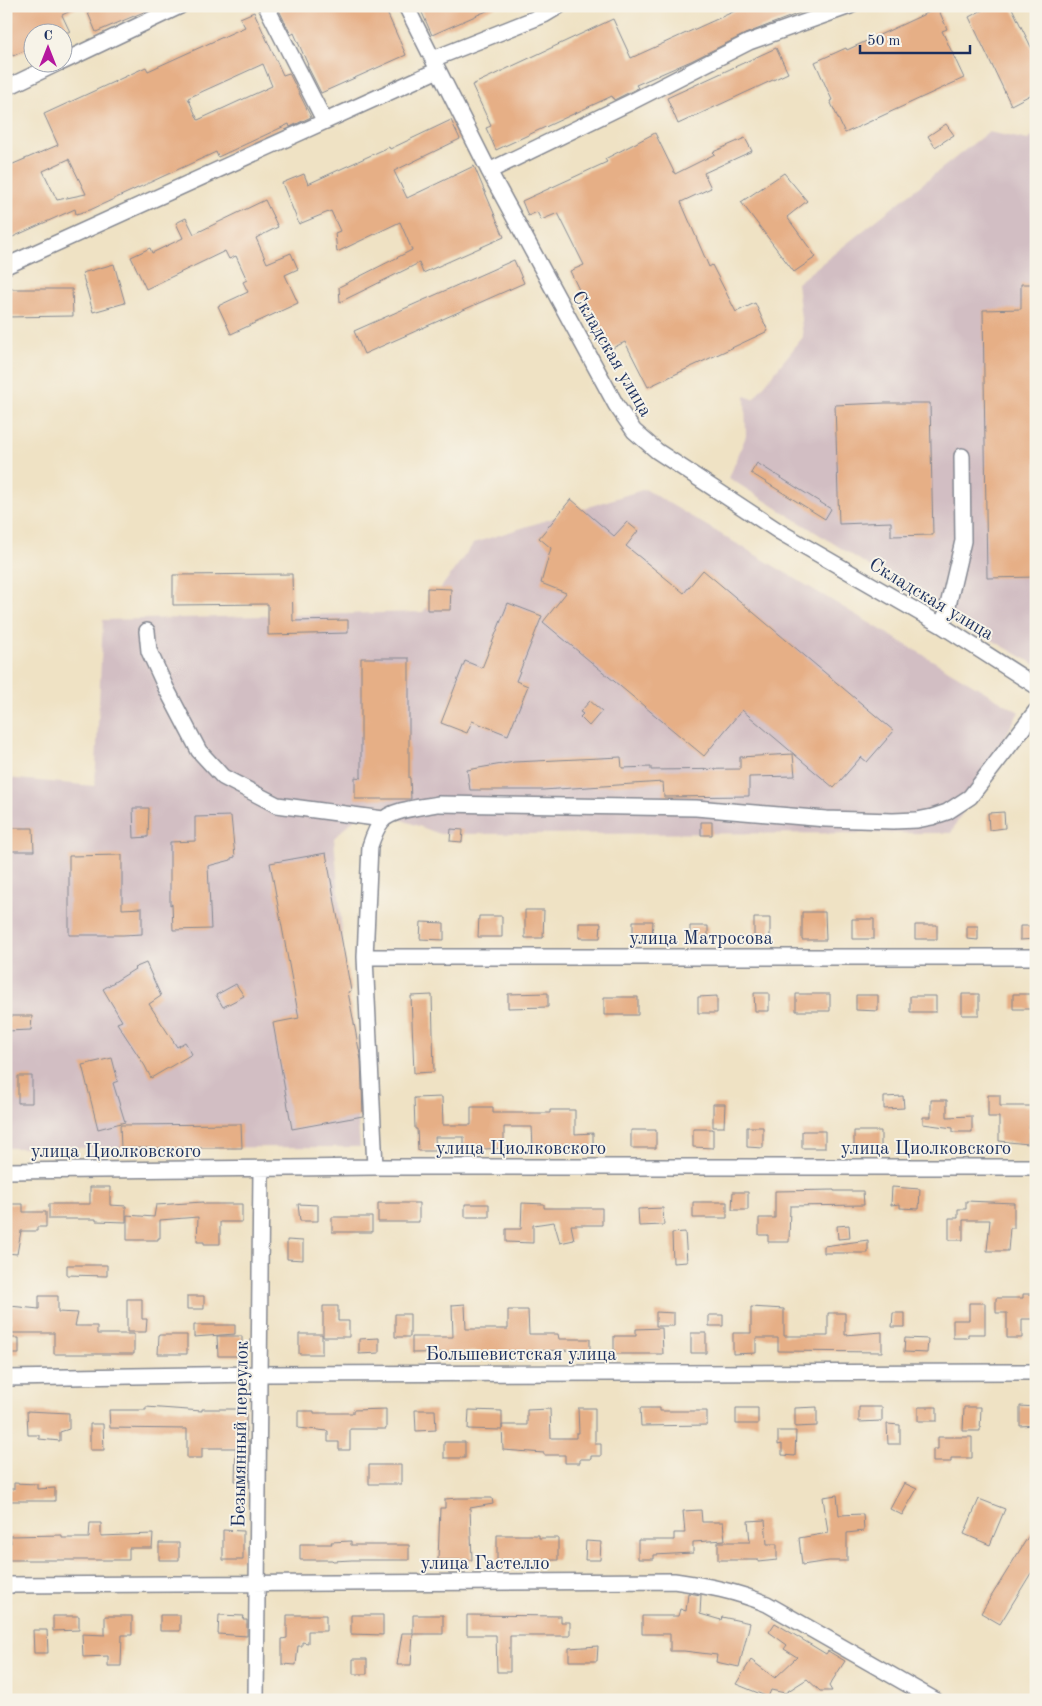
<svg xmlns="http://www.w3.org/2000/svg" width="1042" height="1706" font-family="'Old Standard TT',serif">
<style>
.industrial{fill:#d2bec3}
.building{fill:#e6af86;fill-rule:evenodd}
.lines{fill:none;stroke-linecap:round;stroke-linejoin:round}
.minor-casing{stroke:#858891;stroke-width:18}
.minor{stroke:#fff;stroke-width:15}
.labels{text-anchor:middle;stroke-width:4;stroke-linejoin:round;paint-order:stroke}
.street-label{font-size:19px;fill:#1b2f5e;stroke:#f7f3e8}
</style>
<rect width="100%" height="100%" fill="#f7f3e8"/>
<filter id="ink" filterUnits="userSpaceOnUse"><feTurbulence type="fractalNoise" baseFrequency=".02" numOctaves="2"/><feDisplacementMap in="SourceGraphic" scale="10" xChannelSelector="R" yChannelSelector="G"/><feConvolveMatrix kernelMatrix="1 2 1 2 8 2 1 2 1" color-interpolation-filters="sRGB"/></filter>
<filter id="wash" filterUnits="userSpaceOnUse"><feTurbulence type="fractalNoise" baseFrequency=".0096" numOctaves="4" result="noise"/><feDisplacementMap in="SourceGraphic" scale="20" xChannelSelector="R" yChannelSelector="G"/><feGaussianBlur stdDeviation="1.12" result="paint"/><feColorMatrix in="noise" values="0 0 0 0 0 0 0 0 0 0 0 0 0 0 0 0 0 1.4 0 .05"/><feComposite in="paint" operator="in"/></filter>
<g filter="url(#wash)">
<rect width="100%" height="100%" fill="#efe2c4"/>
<path class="industrial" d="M988,132L1028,140L1036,134V665L946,614L729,478L746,436L745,396L753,399L803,337L797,283Z
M645,489L1019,712L951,833L440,834L367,807L334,838L360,1147L6,1148V778L95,786L103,620L423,612L474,543Z"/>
<g id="blocks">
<path class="building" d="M6,6H81L62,15L70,32H32V47L13,56L6,41Z
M85,6H158L96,32Z
M288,6H384L406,55L321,93L307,65H308L294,33L291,35L279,10Z
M419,6H498L432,35Z
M746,6H818L745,34L691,61L636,85L638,88L614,100L612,96L496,150L486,128L491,126L472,85L613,19L631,58Z
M990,6H1011L1036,57V92L1011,105L969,17Z
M938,8L947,29L942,31L964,78L845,133L830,101L832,100L815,62L846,48L847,50Z
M254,12L283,75L289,73L311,117L290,127L289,124L218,157L216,152L90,210L76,214L75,209L6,240V167L58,145L44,114L146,67L148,71L245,27L240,18ZM263,64L272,86L198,120L188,98ZM69,159L86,194L57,200L43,171Z
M776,48L788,73L678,124L667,98Z
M451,120L460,139L394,171L407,198L474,166L504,237L423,273L419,263L340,302L339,287L412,250L400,222L337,252L335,233L340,231L331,211L299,224L282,183L304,174L308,184L389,147L390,149Z
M946,124L954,135L935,147L928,136Z
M655,133L675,174L715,154L713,152L745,138L752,151L704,173L711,188L681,202L709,267L712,265L736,312L755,303L768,331L648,387L625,342L604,352L591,322L594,321L570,271L584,265L558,213L541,220L537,212L528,216L522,201L607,162L605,159Z
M784,173L807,201L787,217L816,257L794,272L741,202Z
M265,200L278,227L256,238L267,263L291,253L298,269L285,275L298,303L231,334L218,306L248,292L243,282L247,280L236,256L229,259L225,251L146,289L131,257L150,248L152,253L183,238L176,223L186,218L194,234Z
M514,260L524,283L364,354L354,331Z
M114,264L125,303L93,312L82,273Z
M1021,284H1036V577L987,578L983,310L1021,309Z
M6,289H72L73,316L6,317Z
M885,403H930L933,535L891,536V522L839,524L835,405Z
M757,463L831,509L825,519L751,473Z
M571,499L614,536L627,522L638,531L626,546L684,593L703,570L894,731L867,762L861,757L834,788L742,710L704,756L543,622L566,593L541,583L551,548L539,538Z
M292,574L293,621L348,620V633L268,635V604L173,605V575Z
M427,588L451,589L450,610H427Z
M508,603L542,616L516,681L528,686L508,735L472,721L467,733L441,723L465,661L482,668Z
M361,658H409V778H410L411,799H355V777L361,778Z
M590,701L602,711L589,726L580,717L583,714L580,712Z
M793,754L795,776L749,777V796L664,797L663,782L543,790H470L467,770L514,762L621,757L622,768L651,767V770L740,769V757Z
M133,808H149L148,837L134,838Z
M1004,812L1005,828L989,830L988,813Z
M231,816L235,857L231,858V860L208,866L211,929L173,930L172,904L170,905V842L195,841V817Z
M701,822H712V835H701Z
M6,828H33L34,851H6Z
M451,829L463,830L462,842L450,841Z
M326,853L351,991L348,992L361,1060L363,1116L292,1129L273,1023L299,1018L270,863Z
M122,855V909L142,908V934L123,935H69V856Z
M525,910H544L543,938H525Z
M802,912H825L826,940H802Z
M479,916H502V937H478Z
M754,918H770V939H754Z
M852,919H874V939H852Z
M633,921H653L652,939L633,938Z
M421,922L444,923V940L420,939Z
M579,923H601L600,938H579Z
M915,925H937V939H915Z
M690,926H708V939H690Z
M967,926H978V940L967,939Z
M1020,926H1036V939L1020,940Z
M146,963L161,996L149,1004L177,1047L185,1042L192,1054L151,1078L145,1066L117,1023L122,1021L103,989L135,969L134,968Z
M236,984L244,996L223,1007L216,995Z
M548,993V1007L508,1008V994Z
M754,993H769V1011H755Z
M796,994H830V1011H796Z
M962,994H979V1015H962Z
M1013,994H1031V1009H1013Z
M432,995L434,1072L414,1073L411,996Z
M856,995H878V1011L856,1010Z
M717,996V1013H698V997Z
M910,996H936V1012H910Z
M604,997H638V1015H604Z
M6,1016H32L31,1030L6,1031Z
M112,1058L118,1081L113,1083L125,1122L98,1129L82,1065Z
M18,1076H32V1103H18Z
M988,1095H1000V1106H1031L1028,1144L999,1141V1117H988Z
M903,1096L904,1108L884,1109V1097Z
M442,1097L443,1125H471V1107H493V1113H550V1110H575V1134L593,1133V1147L533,1149L532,1127H504V1148L464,1150V1137H435L436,1151H418L417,1129H415L414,1098Z
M931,1100H947V1117L972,1116V1132H953V1128L923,1124V1117H931Z
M713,1104H725L724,1127H713Z
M241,1124L242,1148H121L120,1125Z
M747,1127H763V1148L747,1147Z
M693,1129H713V1148L693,1147Z
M631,1130H656V1148H631Z
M802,1131H825V1148H802Z
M854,1131H881V1148H854Z
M90,1187H110V1205L126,1206V1222L96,1221V1219H49V1204H90Z
M892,1187L920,1189L919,1209L900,1208V1204L891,1205Z
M834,1190V1191H863L864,1205L790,1206L789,1242H768V1235H759V1218H775V1191Z
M733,1192H748V1210H732Z
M966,1201L1014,1203V1228H1010L1008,1251H987L990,1220H963V1240H949V1218H958V1209H966Z
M203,1202V1204H242V1222H220V1244H204V1242H197L198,1217L160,1220V1238H158V1240H127V1215L154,1217L156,1205Z
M693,1202H727V1218H693Z
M378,1203H419V1222H378Z
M522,1203L544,1204V1208H602V1225H571L574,1240L560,1243L554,1222L533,1225V1243L506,1242V1229H521Z
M6,1204H23V1212H46V1227H37V1231H21L17,1254L6,1253Z
M298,1204L318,1205V1221H300Z
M465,1204H489V1217H465Z
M663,1208L664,1225L639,1226L638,1209Z
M332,1217H372V1232H332Z
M849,1225L850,1238L838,1239L837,1226Z
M685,1232L687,1262L673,1263L672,1233Z
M287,1240L303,1241V1260L287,1259Z
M868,1240V1253H824V1246Z
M67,1265H107V1276L67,1275Z
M1023,1294H1036V1319H1022V1338H1007V1313H996V1298H1023Z
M39,1296H58V1312L78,1313L75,1326H97V1334H134V1354H54V1333H12L10,1306L39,1309Z
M187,1296H204V1309H187Z
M127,1299H142V1319H147L146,1332H127Z
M969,1303H985V1334H968V1338H953V1320H969Z
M465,1304L466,1329H508V1310H528L529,1334H558L559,1339H590V1352H578V1350L412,1353V1337H453L452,1305Z
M323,1306H338V1321H349V1337H323Z
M751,1307L784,1309V1336H828V1313H845V1335L882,1332V1352L778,1351V1338H756V1353L733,1354V1333H751Z
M656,1312L674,1313V1326H656Z
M893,1313H905V1327H892Z
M395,1314H410V1337H395Z
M709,1315H723V1326H709Z
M194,1325H235V1334L194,1337Z
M662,1328L663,1354H614V1336H636V1329Z
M691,1333H706V1353H691Z
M299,1334H322V1354H299Z
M159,1335H187V1354H158Z
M217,1336H242V1356H218Z
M6,1338H19V1354H6Z
M379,1338V1353L359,1354V1339Z
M905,1338L928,1339L927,1353L904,1352Z
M1020,1406L1036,1407V1425L1020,1426Z
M146,1407L202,1411V1409H246V1441H249V1481H235L236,1448H202V1458H187V1429L110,1428L109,1410H146Z
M817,1407V1426L795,1427V1408Z
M859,1407H882V1421L859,1422Z
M918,1407H937V1421H918Z
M964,1407H981L980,1431H963Z
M578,1408H595V1444H601V1456H591V1459H580V1463H565V1455H544V1453L503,1450L502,1425H527V1410L550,1409L551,1438H576V1433H579Z
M640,1408H660V1411H707V1425L641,1426Z
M736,1408H758V1424H736Z
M386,1409V1429H350V1450H339V1442H328V1431L298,1428V1411H314V1413H353V1410Z
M415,1410H435L436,1430L416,1431Z
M469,1410L502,1411V1430L468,1429Z
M27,1411L69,1413V1429L60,1432V1441L39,1439V1435H28Z
M90,1424H103L104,1450H90Z
M887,1424L900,1425V1444H888Z
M778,1431H796L795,1456L782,1455V1444L778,1445Z
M938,1437H972V1458H951V1462H933V1449H938Z
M444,1442H465V1458H444Z
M369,1465H401V1484H369Z
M14,1483L37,1484V1489L55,1488V1501H6V1489H14Z
M904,1483L917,1489L902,1515L890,1509Z
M837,1495L839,1515L863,1514L864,1531L847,1533V1561H829L802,1565L799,1538L828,1533L823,1497Z
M458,1498H492L493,1504L470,1508L472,1560H438L440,1508H445V1499Z
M979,1499L1005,1509L990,1545L964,1534Z
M701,1510L702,1522H723L725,1540L693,1542V1553L654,1555V1559H638V1540H674V1533H685L683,1511Z
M765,1520L767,1544H777V1560L758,1562V1560H718V1542H750L748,1521Z
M90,1523H101V1536L153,1534L152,1548H129V1560H6V1543H11L10,1536L62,1535V1538H89Z
M1036,1524V1565L1000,1624L981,1613Z
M223,1530L243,1531V1560H223Z
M497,1535H539V1538H558V1560L497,1561Z
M351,1541V1545H409V1560H352L333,1561L332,1560H300V1544H332L331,1542Z
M586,1541L601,1542L600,1560H585Z
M159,1543H179V1560H159Z
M688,1593L701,1595L700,1614L721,1620L722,1617L750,1623L739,1667L716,1662L717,1655L684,1651H670V1634H642V1616H678L680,1609L686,1611Z
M160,1615H180V1631H160Z
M219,1615L244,1616L243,1620H247V1636L218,1634Z
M287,1615H326V1631H308V1643L302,1642V1646H298L296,1665L282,1664V1639L287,1638Z
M351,1615H383V1635L351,1634Z
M413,1615H443V1634H413L411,1665H397L402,1633H413Z
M467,1615L561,1616V1622H570V1636H510V1672H497L496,1635H467Z
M53,1616H79V1630L53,1631Z
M105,1616H132V1635H122L121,1666H108V1656L83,1657L82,1634L105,1635Z
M775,1623L826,1654L828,1651L845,1661L829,1686L832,1691H820L807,1679L785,1693L771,1690L768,1697L736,1684L751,1660L775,1678L797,1657L784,1649L787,1645L769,1632Z
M33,1630H47L48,1653H34Z
M598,1646L597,1661H569V1648Z
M353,1659H367V1674H353Z"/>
</g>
</g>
<g filter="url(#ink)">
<use href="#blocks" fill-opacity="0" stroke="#858891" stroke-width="1"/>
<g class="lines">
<defs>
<path id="minor" d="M266,6L324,120
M406,6L489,171L616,405L634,431L657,451L780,532L941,625L1036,686
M433,59L544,15L559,6
M62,62L180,6
M6,88L60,62
M489,171L631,102L749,42L850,6
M6,266L438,70
M941,625L946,614L963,541L962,456
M147,631L149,651L166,688L199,751L223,777L277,805L383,819
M365,957H1036
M375,1167L365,957L370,846C373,837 376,828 382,821C392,809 423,807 438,804L696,808L826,819L893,821L917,820L932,817L947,812L970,797L1036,711
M6,1171L375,1167H1036
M6,1378L259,1374L1036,1372
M6,1585L674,1581C708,1586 735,1591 767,1604L935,1700
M256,1700L261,1169"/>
</defs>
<use href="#minor" class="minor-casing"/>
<use href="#minor" class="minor"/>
</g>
</g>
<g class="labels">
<g class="street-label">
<text transform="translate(613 353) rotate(60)" y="7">Складская улица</text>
<text transform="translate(932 598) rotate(31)" y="7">Складская улица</text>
<text x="701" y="944">улица Матросова</text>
<text x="521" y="1154">улица Циолковского</text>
<text x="926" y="1154">улица Циолковского</text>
<text x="116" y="1157">улица Циолковского</text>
<text x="521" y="1360">Большевистская улица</text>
<text transform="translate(239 1434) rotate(-89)" y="7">Безымянный переулок</text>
<text x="485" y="1569">улица Гастелло</text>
</g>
</g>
<rect width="1042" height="1706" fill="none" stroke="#f7f3e8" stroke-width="25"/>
<g transform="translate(48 48)"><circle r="24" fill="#f7f3e8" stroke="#9fa5b1"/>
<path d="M0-4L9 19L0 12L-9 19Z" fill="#b5179e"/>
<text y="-8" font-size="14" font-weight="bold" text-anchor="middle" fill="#1b2f5e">С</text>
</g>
<path d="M860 45v8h110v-8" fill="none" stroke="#1b2f5e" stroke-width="2.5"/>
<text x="867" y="45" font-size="15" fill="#1b2f5e" stroke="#f7f3e8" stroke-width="4" paint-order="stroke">50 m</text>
</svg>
